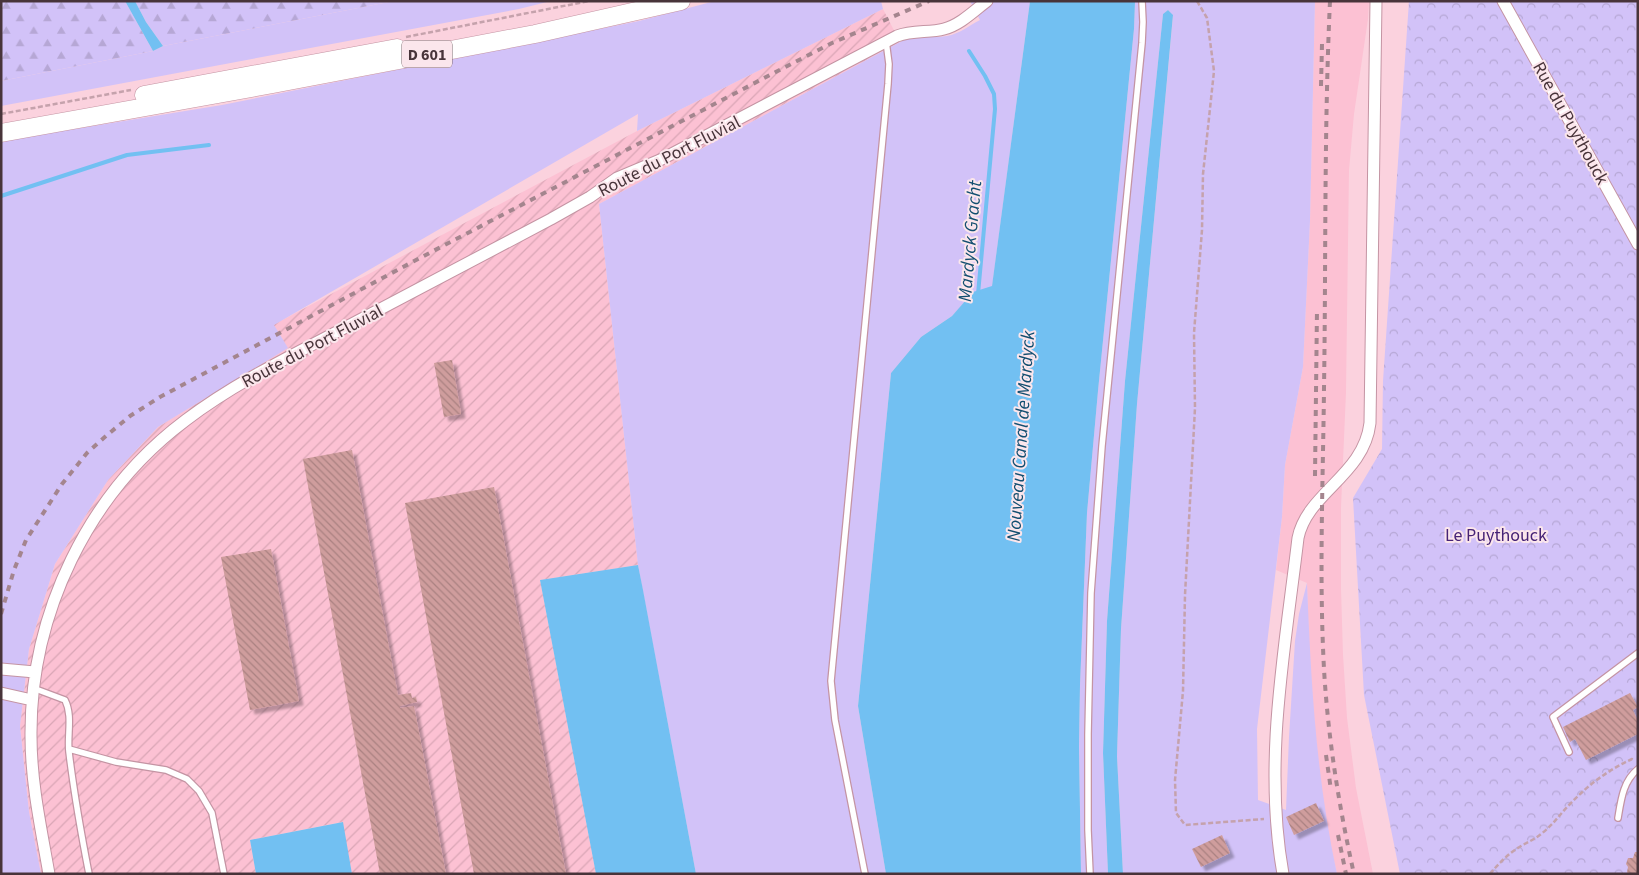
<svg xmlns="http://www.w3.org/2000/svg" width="1639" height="875" font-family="'Source Sans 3',sans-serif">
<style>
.built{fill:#fcc1d3}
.industrial{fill:url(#industrial-furrows)}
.grass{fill:#d2c2f8}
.forest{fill:url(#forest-firs)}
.park{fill:url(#park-crowns)}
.water{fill:#72c0f2}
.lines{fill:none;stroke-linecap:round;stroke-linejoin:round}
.stream{stroke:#72c0f2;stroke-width:4}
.building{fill:url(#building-back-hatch);filter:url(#shadow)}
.service-casing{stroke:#c494a3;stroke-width:8}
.minor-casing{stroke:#c494a3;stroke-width:13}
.primary-casing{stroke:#c494a3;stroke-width:19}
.path{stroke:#c5a2ac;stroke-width:2.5;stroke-dasharray:5 2.5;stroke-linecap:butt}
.service{stroke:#fff;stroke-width:5.5}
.minor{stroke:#fff;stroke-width:11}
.primary{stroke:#fff;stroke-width:18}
.rail{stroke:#a4858e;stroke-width:4;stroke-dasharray:6 6;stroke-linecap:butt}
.labels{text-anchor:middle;stroke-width:4;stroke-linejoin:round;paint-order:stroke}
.shield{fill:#fbe6ec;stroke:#7e696f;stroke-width:1}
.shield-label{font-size:16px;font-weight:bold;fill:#48343a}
.street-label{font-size:18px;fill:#48343a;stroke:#fbe6ec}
.park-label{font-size:18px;fill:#462376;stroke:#fbe6ec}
.water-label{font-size:19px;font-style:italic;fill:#124e70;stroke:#fbe6ec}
</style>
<defs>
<pattern id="industrial-furrows" width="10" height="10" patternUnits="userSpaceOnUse" patternTransform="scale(1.25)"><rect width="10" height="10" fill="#fcc1d3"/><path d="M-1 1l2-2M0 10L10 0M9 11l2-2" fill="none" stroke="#daa6b6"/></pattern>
<pattern id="forest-firs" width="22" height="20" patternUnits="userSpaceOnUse" patternTransform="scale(1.25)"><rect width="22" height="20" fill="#d2c2f8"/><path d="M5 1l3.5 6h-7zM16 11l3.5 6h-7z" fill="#b6a7d5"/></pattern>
<pattern id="park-crowns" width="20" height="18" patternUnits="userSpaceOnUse" patternTransform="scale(1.25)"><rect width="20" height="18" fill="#d2c2f8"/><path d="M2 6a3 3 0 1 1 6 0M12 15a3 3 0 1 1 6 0" fill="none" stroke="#b6a7d5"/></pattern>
<pattern id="building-back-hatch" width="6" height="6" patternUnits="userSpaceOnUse" patternTransform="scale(1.25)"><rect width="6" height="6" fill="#cf9d9d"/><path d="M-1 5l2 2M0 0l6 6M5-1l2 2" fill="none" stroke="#aa8181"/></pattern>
<filter id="shadow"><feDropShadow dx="4.5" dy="4.5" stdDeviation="1" flood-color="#0004"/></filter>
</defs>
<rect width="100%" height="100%" fill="#fbd2de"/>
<path class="built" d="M1315,1H1369L1368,19L1354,114L1349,170L1346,392L1341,507V589L1343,655L1347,718L1356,788L1373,874H1337L1327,829L1319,775L1310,680L1307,583L1276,570L1282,517L1285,465L1303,367L1310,221Z"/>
<path class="industrial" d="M883,9L900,42L599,204L638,565L540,580L596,874H352L342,822L250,840L256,874H41L29,812L20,726L29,649L55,564L108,480L158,427L287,348L273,325L637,131Z"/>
<path class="grass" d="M394,1H551L519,9L1,106V81L153,51L163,46Z
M715,1H881L883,9L637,131L638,114L274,325L288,348L158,427L108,480L55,564L29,649L20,726L29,812L41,874H1V141L222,105L639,21Z
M970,1H1030L992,287L973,293L952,316L921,337L891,373L858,706L886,874H696L638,565L599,204L900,42C917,34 930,39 947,36C959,34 970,25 980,20Z
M1135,1H1315L1310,221L1303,367L1285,465L1282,517L1257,729L1258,800L1286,810L1289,737L1295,641L1299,614L1307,583C1311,683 1316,776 1337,874H1123L1117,756L1121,629L1137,404L1173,16L1168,10L1163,14L1125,381L1107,621L1103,753L1108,874H1081L1079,747L1080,685L1087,513L1098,391L1134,29Z"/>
<path class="forest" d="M1,1H125L153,51L1,81Z
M135,1H394L163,46L146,22Z"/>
<path class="park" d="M1409,1H1638V874H1400L1364,695L1353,498L1382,449L1383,381Z"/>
<path class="water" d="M125,1H135L146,22L163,46L153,51Z
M1030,1L1135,2L1134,29L1098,391L1087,513L1080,685L1079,747L1081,874H886L858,706L891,373L921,337L952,316L973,292L992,286Z
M1168,10L1173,15L1137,404L1121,629L1117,756L1123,874H1108L1103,753L1107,621L1125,381L1163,14Z
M638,565L643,590L696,874H596L540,580Z
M343,822L352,874H256L250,840Z"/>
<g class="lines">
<path class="stream" d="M969,51L985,76L994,94L995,109L978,294
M1,196L127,155L209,145"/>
</g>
<path class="building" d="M452,360L461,414L444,417L434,363Z
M352,450L398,695L411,693L412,698L416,697L417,702L400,706V708L414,706L446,874H380L303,459Z
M494,487L552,799L566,874H474L405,503Z
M271,549L299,701L250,710L221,557Z
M1630,693L1638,707L1633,710L1638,721V734L1586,760L1575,739L1570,742L1563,727Z
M1316,803L1324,821L1294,835L1286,817Z
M1222,835L1230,853L1201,867L1192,849Z
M1635,852H1638V874H1628L1627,872L1628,867L1626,864L1628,858H1633Z"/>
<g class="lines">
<defs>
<path id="service" d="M33,688L65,700C73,716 67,735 69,752C74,793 81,833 89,874
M69,749L116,762L166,770L187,779L199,791L212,813L224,874
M1569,752L1553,717L1638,653
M1618,818C1621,800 1623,781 1638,769
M865,874L835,720L831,681L888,84L889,64L886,41
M1090,874L1088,830V734L1091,593L1102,446L1142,43L1143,22L1142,1"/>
<path id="minor" d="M1503,1L1638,244
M1,669L35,672
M1,693L32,700
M49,874C41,828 31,783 31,736C30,614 88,493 186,420C236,382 295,354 350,325C417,290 484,255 551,219L590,197L617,178L660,160L897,36C913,30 929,33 944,29C960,25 974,11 987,1
M1283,874C1263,762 1285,649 1298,538C1307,493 1364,475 1370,423L1376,1"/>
<path id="primary" d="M144,95L397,48
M1,133L273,84L535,34L681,1"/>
</defs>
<use href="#service" class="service-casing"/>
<use href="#minor" class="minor-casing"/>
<use href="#primary" class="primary-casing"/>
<path class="path" d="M1197,1L1207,18L1214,71L1203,174L1202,230L1194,333L1195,408L1185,595L1183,691L1175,780L1176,813L1185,825L1264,819
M406,37L589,1
M1,114L131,90
M1490,874C1499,863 1509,853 1521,846C1528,842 1535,839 1541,834C1553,825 1560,814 1570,804C1588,785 1608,770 1632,759L1634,760"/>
<use href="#service" class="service"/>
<use href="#minor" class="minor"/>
<use href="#primary" class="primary"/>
<path class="rail" d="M1330,1C1324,130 1326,259 1324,388C1323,482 1319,576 1324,669C1328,738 1339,807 1354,874
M1321,86L1322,44
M1315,476L1317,309
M1,614L14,570L26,540L62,484L87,453L106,436L130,416L160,397L418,259L791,64L832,43L929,1
M1326,755L1331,790
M1338,835L1346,874"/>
</g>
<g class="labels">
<rect class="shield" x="402" y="40.5" width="50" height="27" rx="4"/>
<g class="shield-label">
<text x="427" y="60">D 601</text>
</g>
<g class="street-label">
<text transform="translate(1571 123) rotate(61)" y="6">Rue du Puythouck</text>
<text transform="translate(669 156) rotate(-27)" y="6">Route du Port Fluvial</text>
<text transform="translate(312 346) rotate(-28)" y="6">Route du Port Fluvial</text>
</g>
<g class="park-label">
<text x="1496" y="541">Le Puythouck</text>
</g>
<g class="water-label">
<text transform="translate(969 241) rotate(-85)" y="7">Mardyck Gracht</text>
<text transform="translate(1020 436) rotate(-86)" y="7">Nouveau Canal de Mardyck</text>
</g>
</g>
<rect width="1639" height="875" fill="none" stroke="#48343a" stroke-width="5"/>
</svg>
